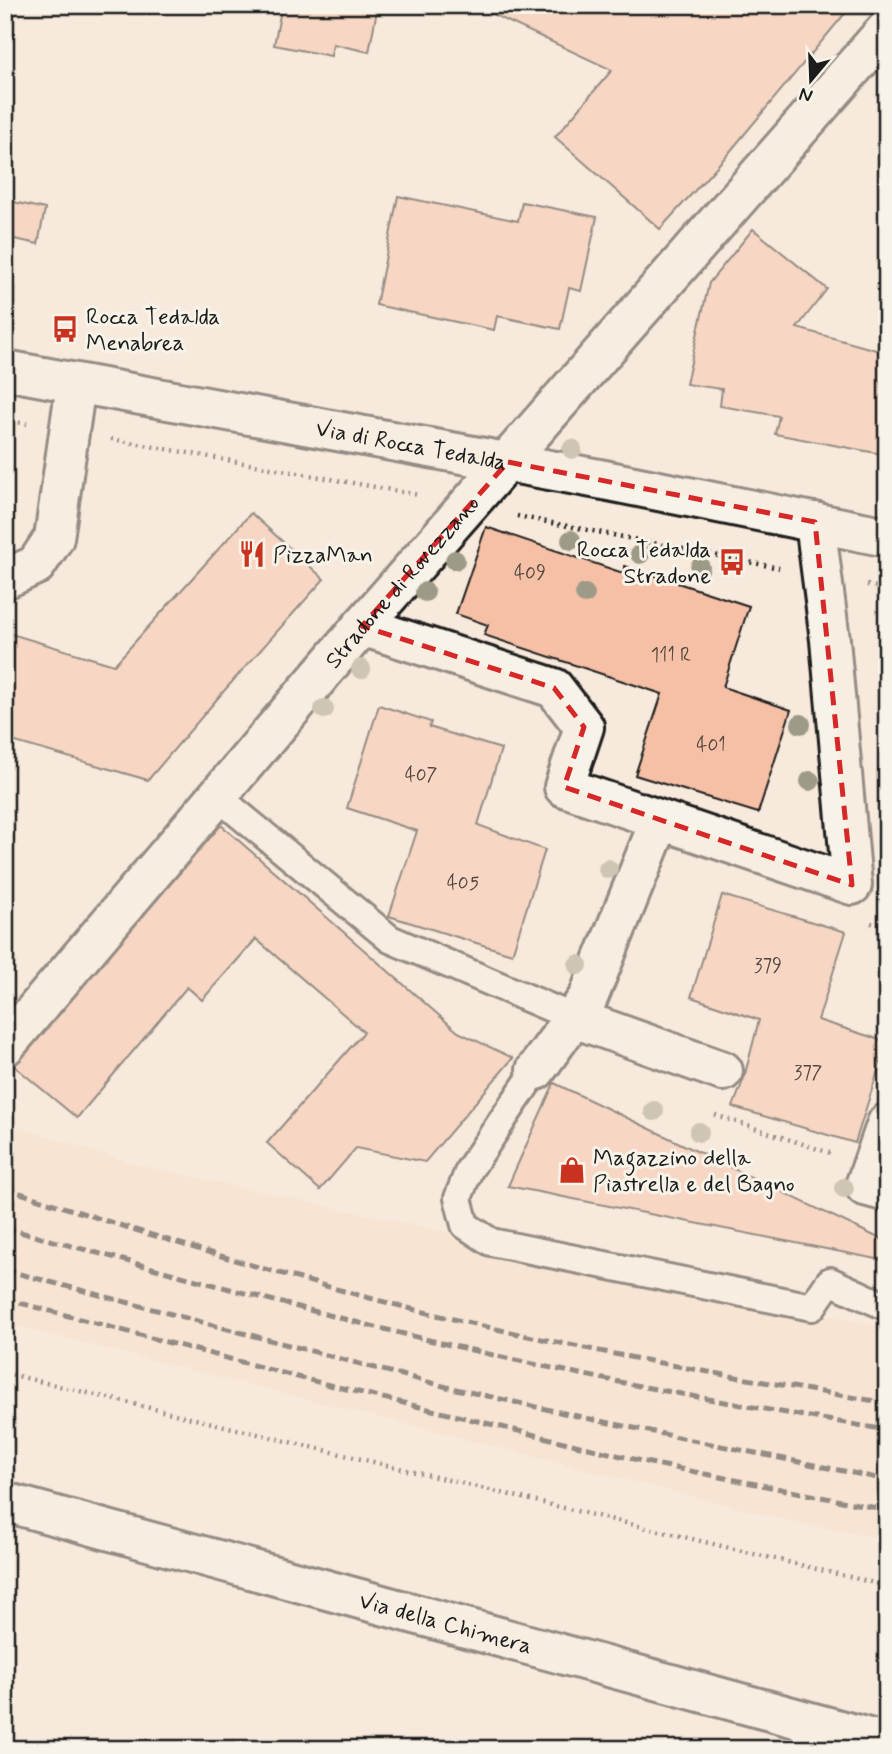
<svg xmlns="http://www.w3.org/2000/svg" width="892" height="1754" font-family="Mynerve,sans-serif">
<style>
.built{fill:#f6ddcb}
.building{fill:#f5c0a6;stroke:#1c1c1c;stroke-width:2}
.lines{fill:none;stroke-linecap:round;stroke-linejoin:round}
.lane-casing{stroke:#1c1c1c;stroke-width:32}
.street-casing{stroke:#1c1c1c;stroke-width:44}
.secondary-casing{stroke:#1c1c1c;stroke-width:44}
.path{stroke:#1c1c1c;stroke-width:4.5;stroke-dasharray:2 5;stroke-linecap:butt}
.lane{stroke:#f7f3e8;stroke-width:26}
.street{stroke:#f7f3e8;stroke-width:38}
.secondary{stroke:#f7f3e8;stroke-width:38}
.rail{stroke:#1c1c1c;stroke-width:5;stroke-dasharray:10 5;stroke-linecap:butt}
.tree{fill:#9d9a87}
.marked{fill:none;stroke:#d62828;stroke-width:5;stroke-dasharray:14 9;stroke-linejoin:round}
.labels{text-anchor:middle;stroke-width:6;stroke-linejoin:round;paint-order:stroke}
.number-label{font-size:19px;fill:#52453e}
.poi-label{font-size:23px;fill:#1c1c1c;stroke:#f7f3e8;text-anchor:start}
.street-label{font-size:23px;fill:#1c1c1c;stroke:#f7f3e8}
</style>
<rect width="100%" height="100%" fill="#f7e9db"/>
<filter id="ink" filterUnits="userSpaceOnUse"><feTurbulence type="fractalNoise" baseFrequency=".0143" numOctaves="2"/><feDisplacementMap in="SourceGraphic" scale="14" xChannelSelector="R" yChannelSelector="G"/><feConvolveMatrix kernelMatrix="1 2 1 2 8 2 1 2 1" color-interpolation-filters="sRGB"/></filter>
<g filter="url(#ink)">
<path class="built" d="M5,1123L138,1165L887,1328V1539L803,1524L5,1323Z"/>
<path class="building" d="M282,5H378L369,52L333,44L331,56L274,45Z
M473,5H852L728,154L660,229L555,137L612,70Z
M398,196L518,221L522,202L597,217L581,291L569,288L560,329L497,316L494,330L376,305Z
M5,200L45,209L38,244L5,237Z
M753,229L827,289L797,328L887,353V455L775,434L779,416L720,406L722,389L686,384L709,283Z
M251,513L324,579L223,692L148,780L5,739V632L114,665Z
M486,527L623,573L625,566L749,606L723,687L791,710L758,813L635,775L662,694L484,635L488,625L456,614Z
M379,705L431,722L429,727L501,749L478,825L545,850L512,954L389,916L417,831L347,808Z
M221,825L458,1032L513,1058L425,1162L356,1148L320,1190L267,1143L364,1032L256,939L202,1000L187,987L77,1118L14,1066Z
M722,895L846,932L818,1020L887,1042L855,1143L733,1107L744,1078L759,1020L691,997Z
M554,1083L887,1242V1261L508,1186Z"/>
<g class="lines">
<defs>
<path id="lane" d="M217,796L390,939L574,1018
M536,1070L469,1170L458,1198L465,1225L491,1242L812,1307L830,1281L887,1307"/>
<g id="street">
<path d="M5,579L36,565L54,538L76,384"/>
<path d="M362,626L554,688L584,727L564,787L852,885L830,640L815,522"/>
<path d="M574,1018L723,1071"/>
<path id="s1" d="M5,1046L362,626L887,29"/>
<path d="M536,1070L588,998L660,820"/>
<path d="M887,1123L865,1186L887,1192"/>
</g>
<g id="secondary">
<path id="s2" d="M5,370L604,480L887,537"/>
<path id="s3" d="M5,1502L887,1743"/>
</g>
</defs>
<use href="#lane" class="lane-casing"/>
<use href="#street" class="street-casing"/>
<use href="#secondary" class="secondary-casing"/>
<path class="path" d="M5,420L27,424
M111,439L419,495
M517,516L779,568
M867,585L887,589
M871,923L887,928
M887,965L879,993L887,995
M883,1082L887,1071
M715,1115L833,1154
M5,1373L887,1586"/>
<use href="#lane" class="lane"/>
<use href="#street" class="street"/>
<use href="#secondary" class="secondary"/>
<path class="rail" d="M5,1188C142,1233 281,1276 420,1311C574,1349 731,1377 887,1403
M5,1228C162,1270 318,1315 476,1351C612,1383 749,1407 887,1430
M5,1270L447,1387L595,1420L887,1480
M5,1299L305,1379L650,1463L887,1510"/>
</g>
<g class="tree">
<circle cx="572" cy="449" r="10"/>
<circle cx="571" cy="540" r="10"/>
<circle cx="640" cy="554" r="10"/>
<circle cx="455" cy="560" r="10"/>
<circle cx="700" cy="567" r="10"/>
<circle cx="425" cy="592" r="10"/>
<circle cx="585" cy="594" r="10"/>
<circle cx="361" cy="669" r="10"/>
<circle cx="324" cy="709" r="10"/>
<circle cx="801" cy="724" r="10"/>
<circle cx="810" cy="781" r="10"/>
<circle cx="608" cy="869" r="10"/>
<circle cx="578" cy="965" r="10"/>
<circle cx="654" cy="1111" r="10"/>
<circle cx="699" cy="1132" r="10"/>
<circle cx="844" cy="1188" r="10"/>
</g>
</g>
<path d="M0 0H892V1754H0ZM508,462L815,522L852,885L564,787L584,727L554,688L362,626Z" fill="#f7e9db" fill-opacity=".55" fill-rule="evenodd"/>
<path class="marked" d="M508,462L815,522L852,885L564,787L584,727L554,688L362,626Z"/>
<defs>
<symbol id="bus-bare" viewBox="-9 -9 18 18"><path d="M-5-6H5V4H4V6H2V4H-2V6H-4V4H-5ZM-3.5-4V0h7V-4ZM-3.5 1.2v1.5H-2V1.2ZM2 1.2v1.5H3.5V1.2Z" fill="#c8321e" stroke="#f7f3e8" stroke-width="2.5" paint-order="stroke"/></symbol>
<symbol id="restaurant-bare" viewBox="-9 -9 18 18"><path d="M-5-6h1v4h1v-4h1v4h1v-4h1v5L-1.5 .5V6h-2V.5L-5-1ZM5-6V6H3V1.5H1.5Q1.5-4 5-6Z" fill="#c8321e" stroke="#f7f3e8" stroke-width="2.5" paint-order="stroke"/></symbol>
<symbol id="shop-bare" viewBox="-9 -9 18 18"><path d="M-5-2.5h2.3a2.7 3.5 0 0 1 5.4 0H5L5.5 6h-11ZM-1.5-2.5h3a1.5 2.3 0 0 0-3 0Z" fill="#c8321e" stroke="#f7f3e8" stroke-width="2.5" paint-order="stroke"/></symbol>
</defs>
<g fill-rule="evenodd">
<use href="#bus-bare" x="46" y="310" width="38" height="38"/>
<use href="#restaurant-bare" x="233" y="535" width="38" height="38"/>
<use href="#bus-bare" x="713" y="543" width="38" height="38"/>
<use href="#shop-bare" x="553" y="1151" width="38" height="38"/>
</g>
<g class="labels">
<g class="number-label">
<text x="530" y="579">409</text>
<text x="671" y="661">111 R</text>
<text x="711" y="751">401</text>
<text x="421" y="781">407</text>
<text x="463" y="889">405</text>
<text x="768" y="972">379</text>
<text x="808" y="1079">377</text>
</g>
<g class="poi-label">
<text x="86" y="324">Rocca Tedalda<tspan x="86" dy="26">Menabrea</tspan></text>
<text x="711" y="557" text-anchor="end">Rocca Tedalda<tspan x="711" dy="26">Stradone</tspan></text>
<text x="273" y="562">PizzaMan</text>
<text x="593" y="1165">Magazzino della<tspan x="593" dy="26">Piastrella e del Bagno</tspan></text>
</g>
<g class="street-label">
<text dy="8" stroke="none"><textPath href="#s2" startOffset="413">Via di Rocca Tedalda</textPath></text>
<text dy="8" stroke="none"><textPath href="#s1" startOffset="611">Stradone di Rovezzano</textPath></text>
<text dy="8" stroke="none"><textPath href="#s3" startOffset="457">Via della Chimera</textPath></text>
</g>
</g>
<rect width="892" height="1754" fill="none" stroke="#f7f3e8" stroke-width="28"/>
<rect x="14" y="14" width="864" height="1726" fill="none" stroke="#1c1c1c" stroke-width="2.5" filter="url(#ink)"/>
<g transform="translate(811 80) rotate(199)" stroke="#f7f3e8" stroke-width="5" paint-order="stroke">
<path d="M0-5L12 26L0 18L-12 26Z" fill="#1c1c1c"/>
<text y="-10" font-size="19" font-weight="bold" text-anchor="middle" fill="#1c1c1c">N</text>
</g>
</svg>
